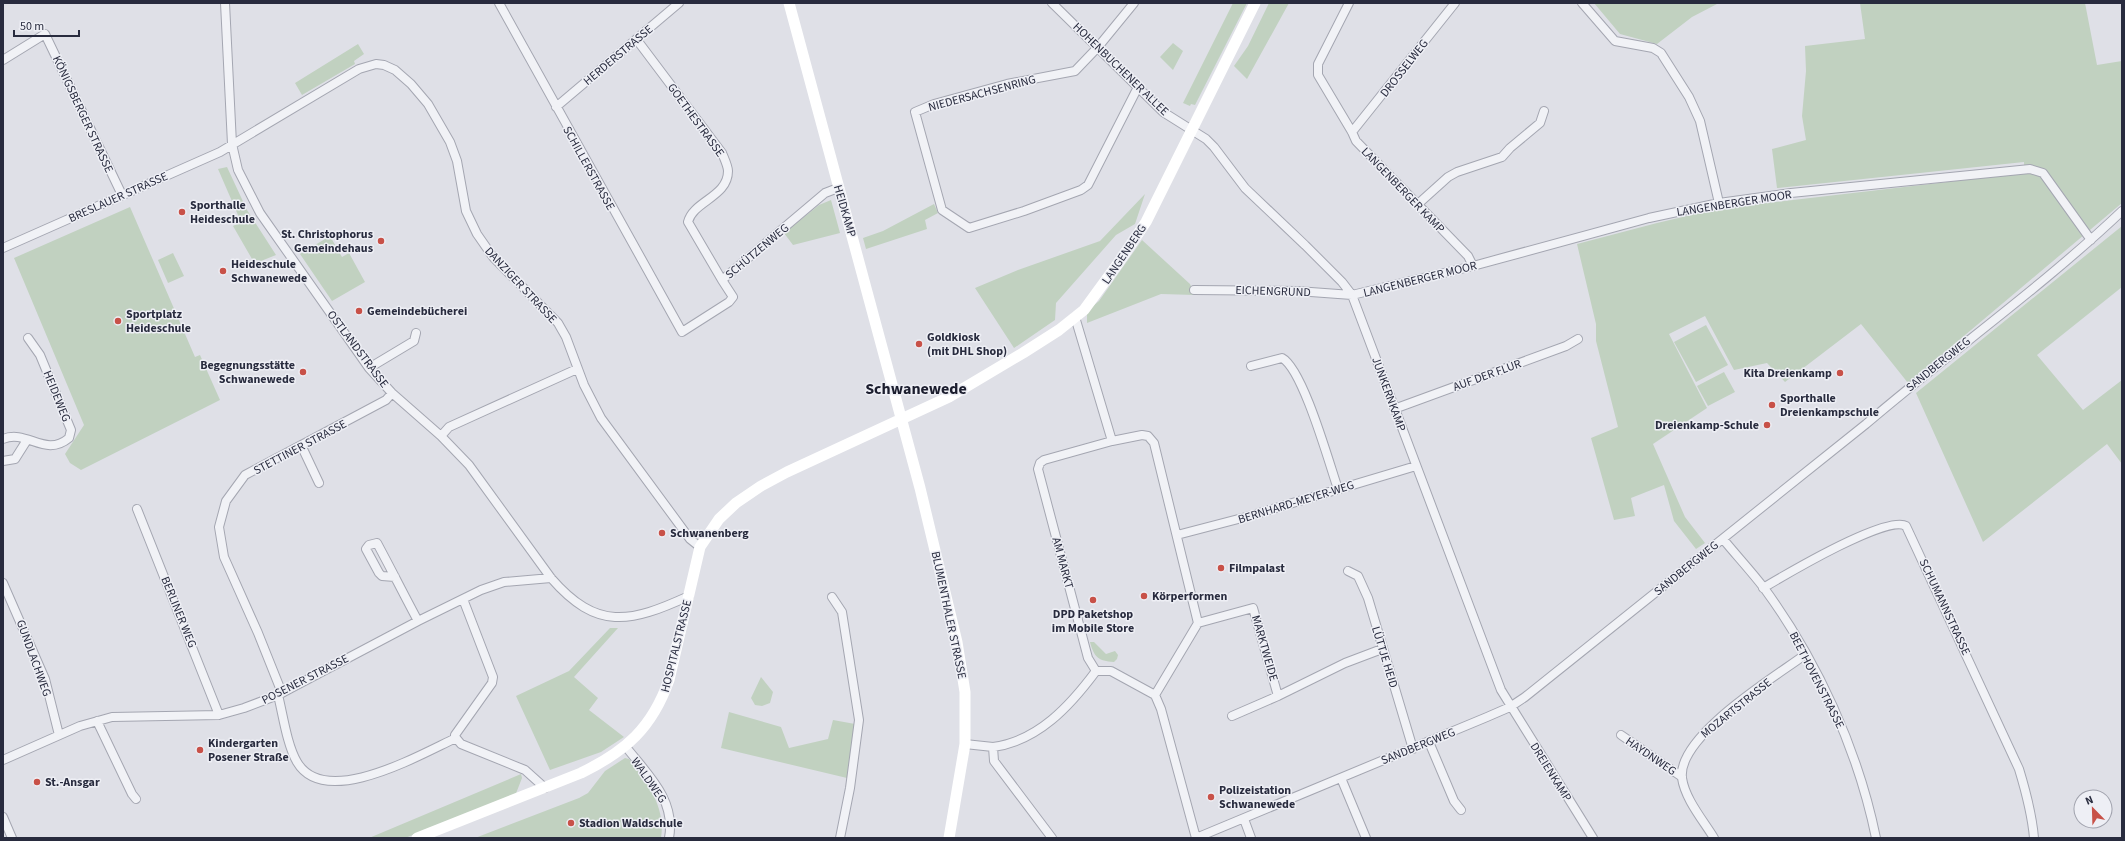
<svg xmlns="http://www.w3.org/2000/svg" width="2125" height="841" font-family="'Source Sans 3',sans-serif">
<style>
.green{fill:#c1d1c0}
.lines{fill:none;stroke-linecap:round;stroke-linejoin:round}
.street-casing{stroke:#a4a6b1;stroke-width:10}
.street{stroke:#f1f2f6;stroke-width:8}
.secondary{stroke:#fff;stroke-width:11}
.poi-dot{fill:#c85148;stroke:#eeeff5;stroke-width:1.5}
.labels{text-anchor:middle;stroke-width:3;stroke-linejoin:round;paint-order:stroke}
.street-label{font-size:12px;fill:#282b3e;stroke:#eeeff5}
.poi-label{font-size:12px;font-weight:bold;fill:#282b3e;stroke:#eeeff5;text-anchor:start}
.district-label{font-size:16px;font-weight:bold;fill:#1b1d2e;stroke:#eeeff5}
</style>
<rect width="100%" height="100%" fill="#dfe0e7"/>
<path class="green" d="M1233,3H1247L1195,105L1191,104L1190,106L1183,103Z
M1269,3H1289L1247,79L1234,66L1248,46Z
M1594,3H1716L1717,4L1692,17L1657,44L1620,34Z
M1860,3H2085L2097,65L2122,61V203L1908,383L1861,324L1785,382L1767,363L1734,370L1705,316L1669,334L1707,408L1653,444L1685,517L1705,543L1696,549L1674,521L1664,485L1631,498L1635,516L1614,520L1591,438L1618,427L1596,341V324L1577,244L1657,223L1717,209L2024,173V162L1777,188L1772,149L1806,140L1802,116L1806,71L1805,46L1865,39Z
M1173,43L1183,51L1173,70L1160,57Z
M358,44L364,54L354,61L355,64L302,95L295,83Z
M227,167L247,210L276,255L261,261L252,259L233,226L241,222L218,169Z
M1145,194L1135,224L1116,235L1056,303L1055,320L1014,348L975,288L1018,270L1100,241Z
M831,200L840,233L793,245L784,233L819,205Z
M934,204L938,213L925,220L927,229L866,249L863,238L883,231Z
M130,207L195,357L200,355L220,400L81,470L70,463L65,454L84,425L14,258Z
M2122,226V287L2037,355L2083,410L2122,380V464L2107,444L1983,542L1916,393Z
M330,236L342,257L349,253L365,282L332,301L300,254Z
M1142,240L1190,284L1195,295L1161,294L1087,323V311L1099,301Z
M173,253L184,276L168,283L158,260Z
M1706,325L1728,365L1696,382L1674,342Z
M1724,372L1735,392L1708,406L1697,386Z
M610,628H618L574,677L598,698L589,710L624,737L601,752L550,770L516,696L569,671Z
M1090,642H1094L1106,654L1115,651L1118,655L1117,659L1114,662C1098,661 1094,657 1090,642Z
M761,677L773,692L770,703L762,706L755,705L751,698Z
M729,712L781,727L789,748L828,739L833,720L855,724L847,778L721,748Z
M625,758L629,759C647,783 666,806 661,838H475L579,798L588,793L605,771Z
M521,774L522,778L515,796L405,838H369Z"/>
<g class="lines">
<defs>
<path id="street" d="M225,3L232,144L238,170L260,213L369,368L392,393L441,436L469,465L551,578C597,631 630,623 689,596
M499,3L682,332L729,302L733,297L722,280L825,193L838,188
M1052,3L1163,112L1206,139L1214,147L1245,188L1305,245L1342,282L1352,295L1501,690L1593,838
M1134,3L1098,47L1075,71L1007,84L934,104L915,112L942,210L969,228L1024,211L1081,190L1088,185L1138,87
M1349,3L1318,64V75L1352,132L1356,141L1468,256L1473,266
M1582,3L1615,41L1653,48L1661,53L1689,97L1700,121L1719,203
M637,40L722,153C724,158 728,166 728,171C728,197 693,201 688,222L722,280
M3,60L45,34L122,195
M556,107L679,3
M1352,132L1455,3
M1418,204L1448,177L1457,172L1502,157L1510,148L1540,123L1544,111
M3,248L220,152L359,69L376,64L384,65L395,70L411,84L428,104L450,142L457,161L466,211L477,234L493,257L558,323L566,337L584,385L601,418L690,539L700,547
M1194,290L1297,291L1352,295L1473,266L1649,218L1719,203L1791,193L2030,169L2043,173L2091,240
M1075,317L1112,441L1044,460L1040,463L1038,469L1088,658L1096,671H1111L1155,695L1161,709L1196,838
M1251,366L1282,358C1303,369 1329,463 1338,489
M369,368L414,341L416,333
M1394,409L1566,346L1578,339
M441,436L449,427L577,369
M3,439C27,429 45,458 69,438L71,430L40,355L28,338
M1112,441L1142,435L1148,436L1154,443L1198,623L1155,695
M302,447L319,483
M3,461L15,459L27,440
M137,509L219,715
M1177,535L1246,517L1416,466
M1723,539C1736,555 1751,571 1764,588C1817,660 1858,750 1876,838
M1348,571L1358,576L1368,598L1413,749
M395,577L382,576L379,573L366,549L369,545L377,543C391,569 404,595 418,621
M3,583L45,679L59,735
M1763,588C1785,575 1887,514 1906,526L2019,769C2026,792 2032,814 2034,838
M832,597L842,612L859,720L850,788L840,838
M1198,623L1253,608L1278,696L1345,663L1382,649
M282,693L258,633L224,557L219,527L226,501L245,475L386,400L392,393
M278,695C283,715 287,745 297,762C325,810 421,754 456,738L461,744L525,770L545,788
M1232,716L1278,696
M97,721L132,794L136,799
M1621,735L1682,777
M456,738L455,735L492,683L493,677L463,599
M1429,742L1454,801L1461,810
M965,744L993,747L994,761L1052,838
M626,747C648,775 676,800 669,838
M993,747C1038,741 1070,706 1096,671
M3,760L80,726L112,717L219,715L244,708L278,695L418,621L481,590L504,582L551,578
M1341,778L1366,838
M3,817L12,838
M1244,819L1251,838
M1196,838L1487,717L1510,707L1525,697L1866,424C1950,352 2042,287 2122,211
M1714,838C1703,820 1685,799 1682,778C1677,736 1775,677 1806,654"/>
</defs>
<use href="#street" class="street-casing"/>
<use href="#street" class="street"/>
<path class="secondary" d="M789,3L920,488L957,642L965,692V744L949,838
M417,838L581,773C626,751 652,728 669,680L700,547L719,519L736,503L761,486L787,472L949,397L1023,353L1059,330L1084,310L1119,262L1146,222L1255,3"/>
</g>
<g class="poi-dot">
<circle cx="182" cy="212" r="4"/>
<circle cx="381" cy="241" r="4"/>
<circle cx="223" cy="271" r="4"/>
<circle cx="359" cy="311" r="4"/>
<circle cx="118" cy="321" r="4"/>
<circle cx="919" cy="344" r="4"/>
<circle cx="303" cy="372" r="4"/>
<circle cx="1840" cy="373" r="4"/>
<circle cx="1772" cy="405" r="4"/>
<circle cx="1767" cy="425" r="4"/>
<circle cx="662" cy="533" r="4"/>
<circle cx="1221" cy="568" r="4"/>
<circle cx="1144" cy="596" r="4"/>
<circle cx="1093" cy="600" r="4"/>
<circle cx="200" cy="750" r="4"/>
<circle cx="37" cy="782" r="4"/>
<circle cx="1211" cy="797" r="4"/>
<circle cx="571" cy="823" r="4"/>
</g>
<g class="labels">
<g class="street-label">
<text transform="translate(618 55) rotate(-40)" y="4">HERDERSTRASSE</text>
<text transform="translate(1404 68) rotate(-52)" y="4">DROSSELWEG</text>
<text transform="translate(1121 69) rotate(44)" y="4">HOHENBUCHENER ALLEE</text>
<text transform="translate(982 93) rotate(-15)" y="4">NIEDERSACHSENRING</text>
<text transform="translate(83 114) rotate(65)" y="4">KÖNIGSBERGER STRASSE</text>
<text transform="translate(696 120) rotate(54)" y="4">GOETHESTRASSE</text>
<text transform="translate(589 168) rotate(61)" y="4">SCHILLERSTRASSE</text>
<text transform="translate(1403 190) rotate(46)" y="4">LANGENBERGER KAMP</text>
<text transform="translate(118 197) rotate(-24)" y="4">BRESLAUER STRASSE</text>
<text transform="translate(1734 203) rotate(-9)" y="4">LANGENBERGER MOOR</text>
<text transform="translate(845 211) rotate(74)" y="4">HEIDKAMP</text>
<text transform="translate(757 251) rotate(-40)" y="4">SCHÜTZENWEG</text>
<text transform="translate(1124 254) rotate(-56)" y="4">LANGENBERG</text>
<text transform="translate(1420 279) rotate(-14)" y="4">LANGENBERGER MOOR</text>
<text transform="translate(521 285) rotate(47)" y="4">DANZIGER STRASSE</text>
<text transform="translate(1273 291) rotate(2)" y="4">EICHENGRUND</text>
<text transform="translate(358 349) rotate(53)" y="4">OSTLANDSTRASSE</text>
<text transform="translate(1938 364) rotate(-39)" y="4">SANDBERGWEG</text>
<text transform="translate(1487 375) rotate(-20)" y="4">AUF DER FLUR</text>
<text transform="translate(1389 394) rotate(70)" y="4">JUNKERNKAMP</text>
<text transform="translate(57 396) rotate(68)" y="4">HEIDEWEG</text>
<text transform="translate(300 447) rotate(-28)" y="4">STETTINER STRASSE</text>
<text transform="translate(1296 502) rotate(-17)" y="4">BERNHARD-MEYER-WEG</text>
<text transform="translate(1063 563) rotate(75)" y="4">AM MARKT</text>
<text transform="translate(1686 568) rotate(-39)" y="4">SANDBERGWEG</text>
<text transform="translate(1945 607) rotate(65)" y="4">SCHUMANNSTRASSE</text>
<text transform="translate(179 612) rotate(68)" y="4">BERLINER WEG</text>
<text transform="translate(949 615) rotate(78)" y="4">BLUMENTHALER STRASSE</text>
<text transform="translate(676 646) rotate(-76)" y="4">HOSPITALSTRASSE</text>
<text transform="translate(1265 648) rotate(74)" y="4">MARKTWEIDE</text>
<text transform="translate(1385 657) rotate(73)" y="4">LÜTTJE HEID</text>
<text transform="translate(34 658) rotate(70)" y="4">GUNDLACHWEG</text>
<text transform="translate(305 679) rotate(-27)" y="4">POSENER STRASSE</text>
<text transform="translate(1817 680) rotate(63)" y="4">BEETHOVENSTRASSE</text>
<text transform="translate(1736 708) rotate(-39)" y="4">MOZARTSTRASSE</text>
<text transform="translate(1418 746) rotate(-22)" y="4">SANDBERGWEG</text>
<text transform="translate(1651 756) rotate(34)" y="4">HAYDNWEG</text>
<text transform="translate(1551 772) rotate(58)" y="4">DREIENKAMP</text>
<text transform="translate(649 780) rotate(55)" y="4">WALDWEG</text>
</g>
<g class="poi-label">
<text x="190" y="209">Sporthalle<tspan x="190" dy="14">Heideschule</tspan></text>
<text x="373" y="238" text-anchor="end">St. Christophorus<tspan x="373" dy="14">Gemeindehaus</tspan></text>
<text x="231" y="268">Heideschule<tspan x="231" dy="14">Schwanewede</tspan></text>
<text x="367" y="315">Gemeindebücherei</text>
<text x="126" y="318">Sportplatz<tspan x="126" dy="14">Heideschule</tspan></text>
<text x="927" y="341">Goldkiosk<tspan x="927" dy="14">(mit DHL Shop)</tspan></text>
<text x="295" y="369" text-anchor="end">Begegnungsstätte<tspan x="295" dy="14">Schwanewede</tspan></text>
<text x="1832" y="377" text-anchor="end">Kita Dreienkamp</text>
<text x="1780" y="402">Sporthalle<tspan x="1780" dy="14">Dreienkampschule</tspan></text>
<text x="1759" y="429" text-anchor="end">Dreienkamp-Schule</text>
<text x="670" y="537">Schwanenberg</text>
<text x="1229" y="572">Filmpalast</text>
<text x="1152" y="600">Körperformen</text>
<text x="1093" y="618" text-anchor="middle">DPD Paketshop<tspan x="1093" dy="14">im Mobile Store</tspan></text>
<text x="208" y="747">Kindergarten<tspan x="208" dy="14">Posener Straße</tspan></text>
<text x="45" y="786">St.-Ansgar</text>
<text x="1219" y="794">Polizeistation<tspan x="1219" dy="14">Schwanewede</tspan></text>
<text x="579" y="827">Stadion Waldschule</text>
</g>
<g class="district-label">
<text x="916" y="394">Schwanewede</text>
</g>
</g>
<rect width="2125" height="841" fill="none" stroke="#282b3e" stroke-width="8"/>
<g transform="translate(2093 809) rotate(337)"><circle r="19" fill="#eeeff5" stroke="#9fa1ac"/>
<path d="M0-3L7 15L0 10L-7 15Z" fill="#c85148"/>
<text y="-6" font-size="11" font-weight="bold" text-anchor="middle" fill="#282b3e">N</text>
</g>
<path d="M14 30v6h65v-6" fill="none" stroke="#282b3e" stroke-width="2"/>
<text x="20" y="30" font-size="12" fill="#282b3e" stroke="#eeeff5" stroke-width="3" paint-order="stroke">50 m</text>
</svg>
